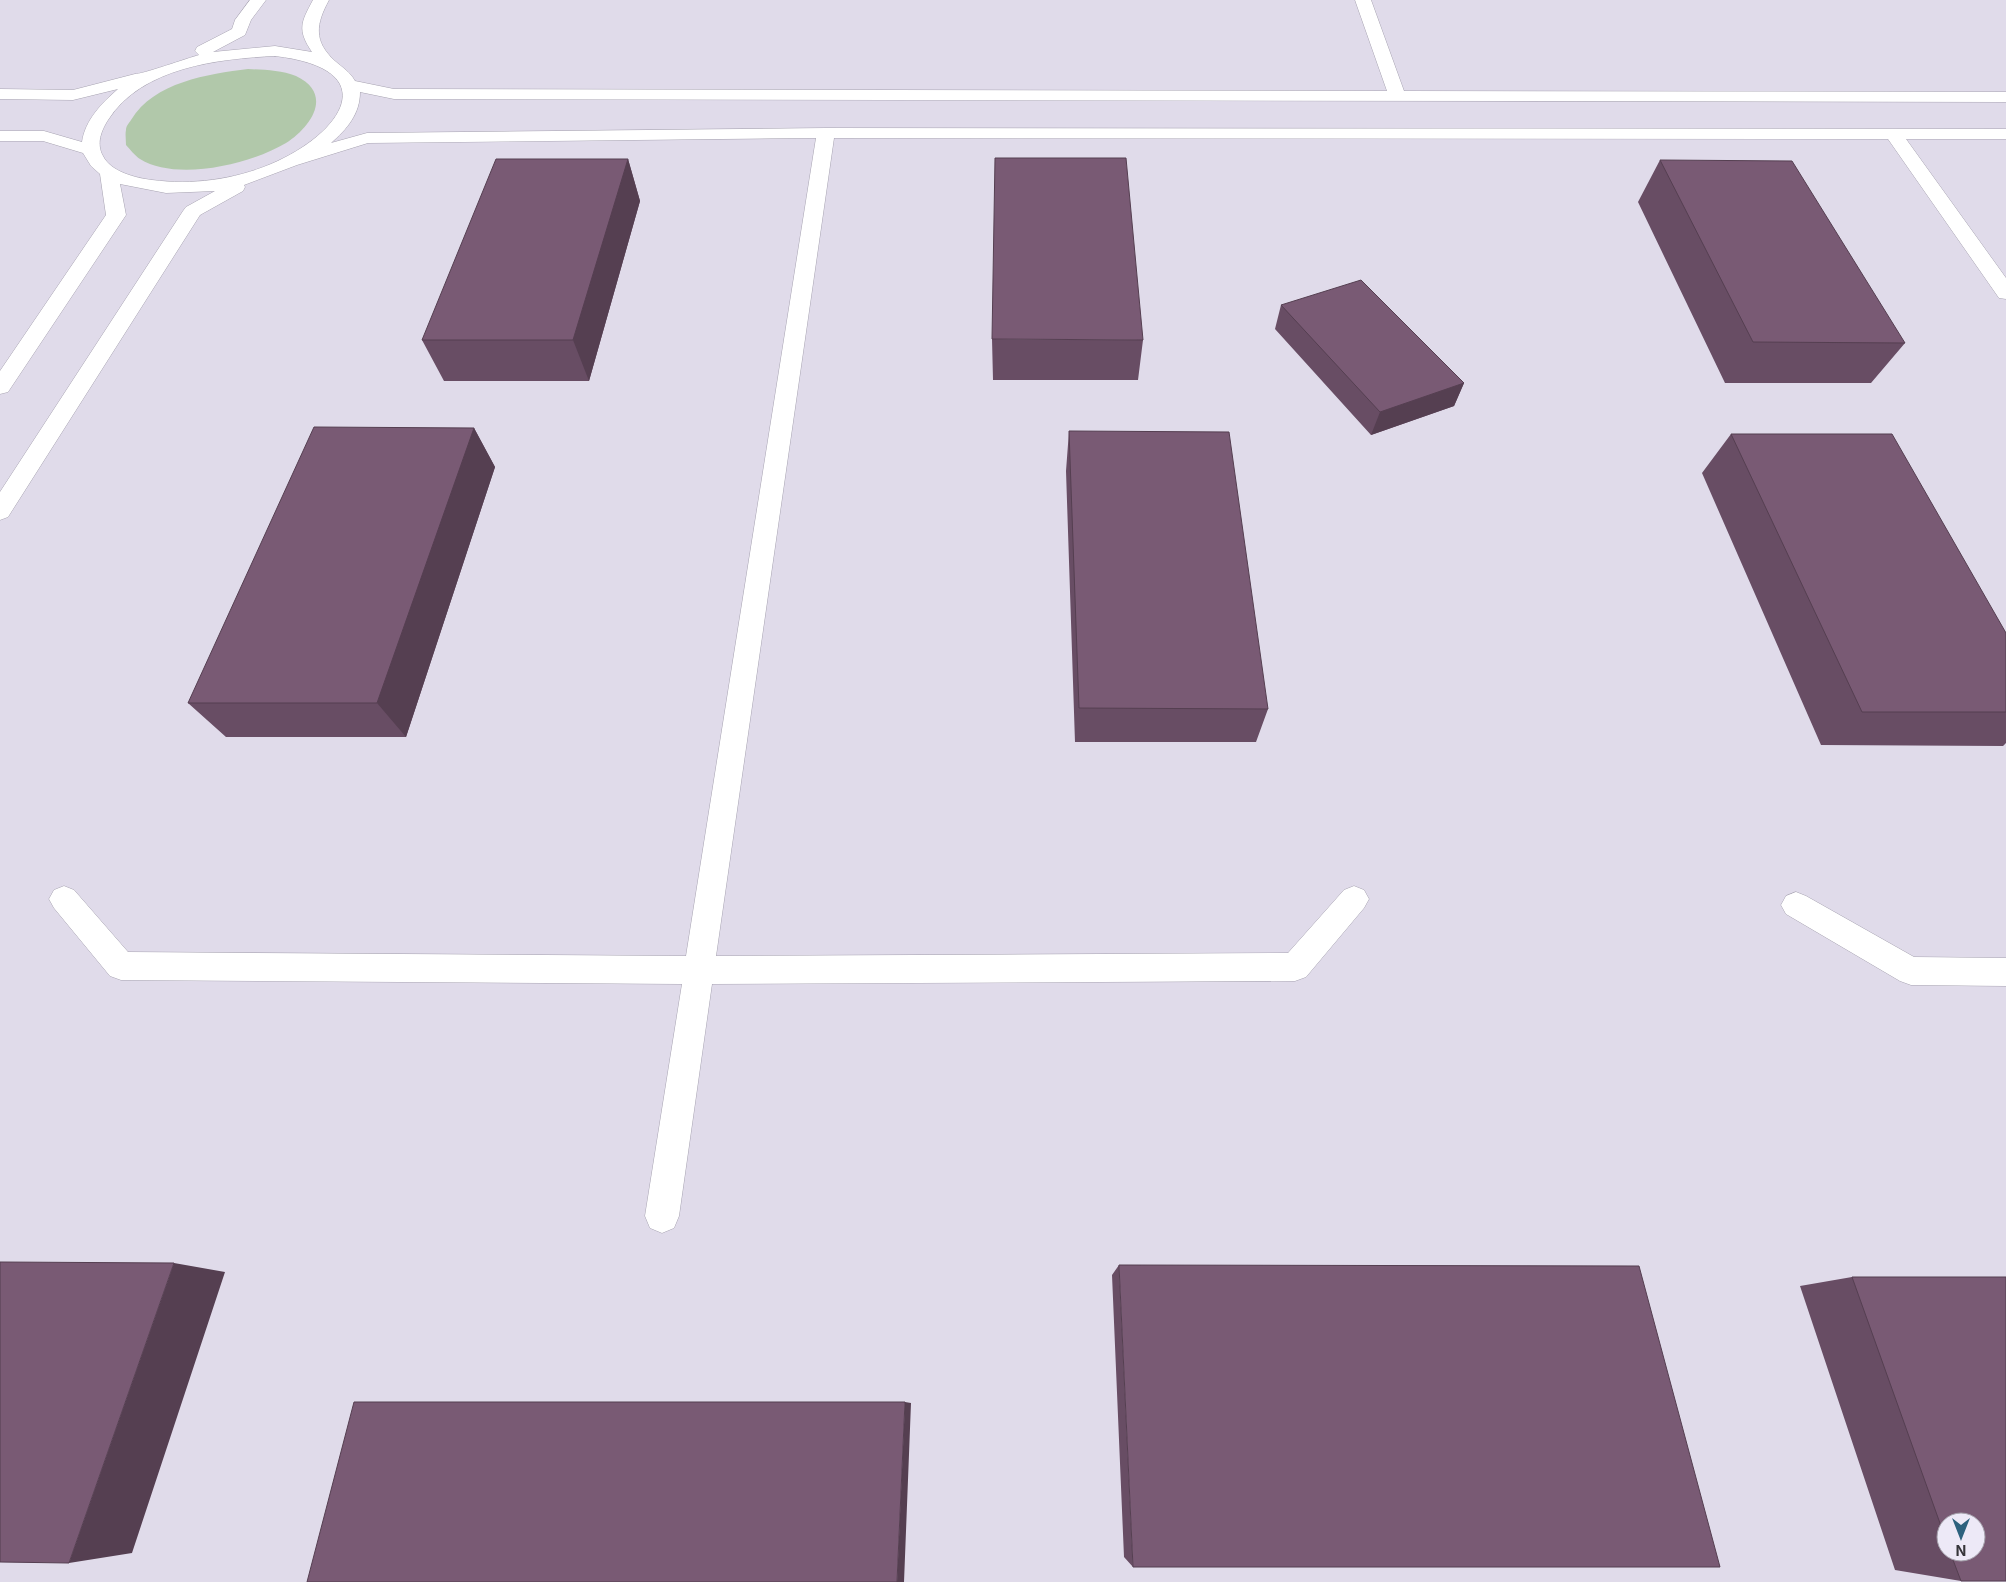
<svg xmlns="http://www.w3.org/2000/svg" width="2006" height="1582" font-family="Inter,sans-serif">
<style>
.green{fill:#b1c8aa}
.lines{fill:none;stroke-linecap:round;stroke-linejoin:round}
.minor-casing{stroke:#a7a3b1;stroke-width:1}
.minor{fill:#fff;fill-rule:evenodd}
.wall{fill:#684d64;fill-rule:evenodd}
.shaded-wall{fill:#553f51}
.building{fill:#795a74;stroke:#553f51}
</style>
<rect width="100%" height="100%" fill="#e0dbea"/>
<path class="green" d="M248,69C264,70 281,70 296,76C334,94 311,127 286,143C251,164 177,182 140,159C135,156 130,149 126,145C126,140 125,134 126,130C126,126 129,123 131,120C154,82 208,74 248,69Z"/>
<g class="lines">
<defs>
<path id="minor" d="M250,0H266L251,20L245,35L213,52L275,46L312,52C297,30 301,22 313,0H329C316,24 313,41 335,61C343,68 350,72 355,81L394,89L1387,91L1355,0H1371L1404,91L2006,92V102L394,99L360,92C360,114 347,129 331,143L367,133L826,128L2006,129V139H1906L2006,278V299L1999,298L1888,139L834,138L716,956L1288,953L1344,890L1354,886L1364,890L1369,899L1364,908L1306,977L1295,981L712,984L679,1216L674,1228L662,1233L650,1228L645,1216L682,984L121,980L110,976L54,908L49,899L54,890L64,886L74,890L128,952L686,956L816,138L368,143L297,165L244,185L245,187L243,191L200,215L8,517L0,520V492L183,211L186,207L215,191L166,193L120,184L126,215L8,392L0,394V371L106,215L100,174L91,166L83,153L43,141H0V131H44L82,142C85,120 102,103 118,89L73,100L0,99V89L73,90L135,74C140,75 188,58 199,55L195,51L197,47L232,29L235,20ZM275,56C386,69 343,133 271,164C233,180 192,185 152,180C136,178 111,172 103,156C96,144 101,131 108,120C142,67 218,59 275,56Z
M1796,892L1806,896L1914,957L2006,958V986L1911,985L1900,981L1786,914L1781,905L1786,896Z"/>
</defs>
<use href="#minor" class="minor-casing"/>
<use href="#minor" class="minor"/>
</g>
<path class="wall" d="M628,159L640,201L589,381H444L422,340Z
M1660,160L1905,343L1871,383H1725L1638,202Z
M1281,305L1464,383L1454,406L1371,435L1275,329Z
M992,339L1143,340L1138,380H993Z
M474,428L495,467L406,737H226L188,703Z
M1069,431L1268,709L1256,742H1075L1066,471Z
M1731,434L2006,633V743L2003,746L1821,745L1702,473Z
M1119,1265L1133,1567L1124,1557L1112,1275Z
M1852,1277H2006V1581H1961L1895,1570L1800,1286ZM1946,1522H1976V1552H1946Z"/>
<path class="shaded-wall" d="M628,159L640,201L589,381L573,340Z
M1464,383L1454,406L1371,435L1380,412Z
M474,428L495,467L406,737L377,703Z
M174,1263L225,1272L132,1553L69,1563Z
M905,1402L911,1403L904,1582H897Z"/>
<path class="building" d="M995,158H1126L1143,340L992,339Z
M496,159H628L573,340H422Z
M1660,160L1792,161L1905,343L1753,342Z
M1361,280L1464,383L1380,412L1281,305Z
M314,427L474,428L377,703H188Z
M1069,431L1229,432L1268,709L1079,708Z
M1731,434H1892L2006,633V712H1862Z
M0,1262L174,1263L69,1563L0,1562Z
M1119,1265L1639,1266L1720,1567H1133Z
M1852,1277H2006V1581H1961L1950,1552H1976V1522H1946V1540Z
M354,1402H905L897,1582H307Z"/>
<g transform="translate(1961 1537) rotate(180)"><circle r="24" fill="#ede9f7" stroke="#a4a1ab"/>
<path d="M0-4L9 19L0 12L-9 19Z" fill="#2d617e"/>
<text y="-8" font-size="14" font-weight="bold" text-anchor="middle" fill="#36353a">N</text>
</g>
</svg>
